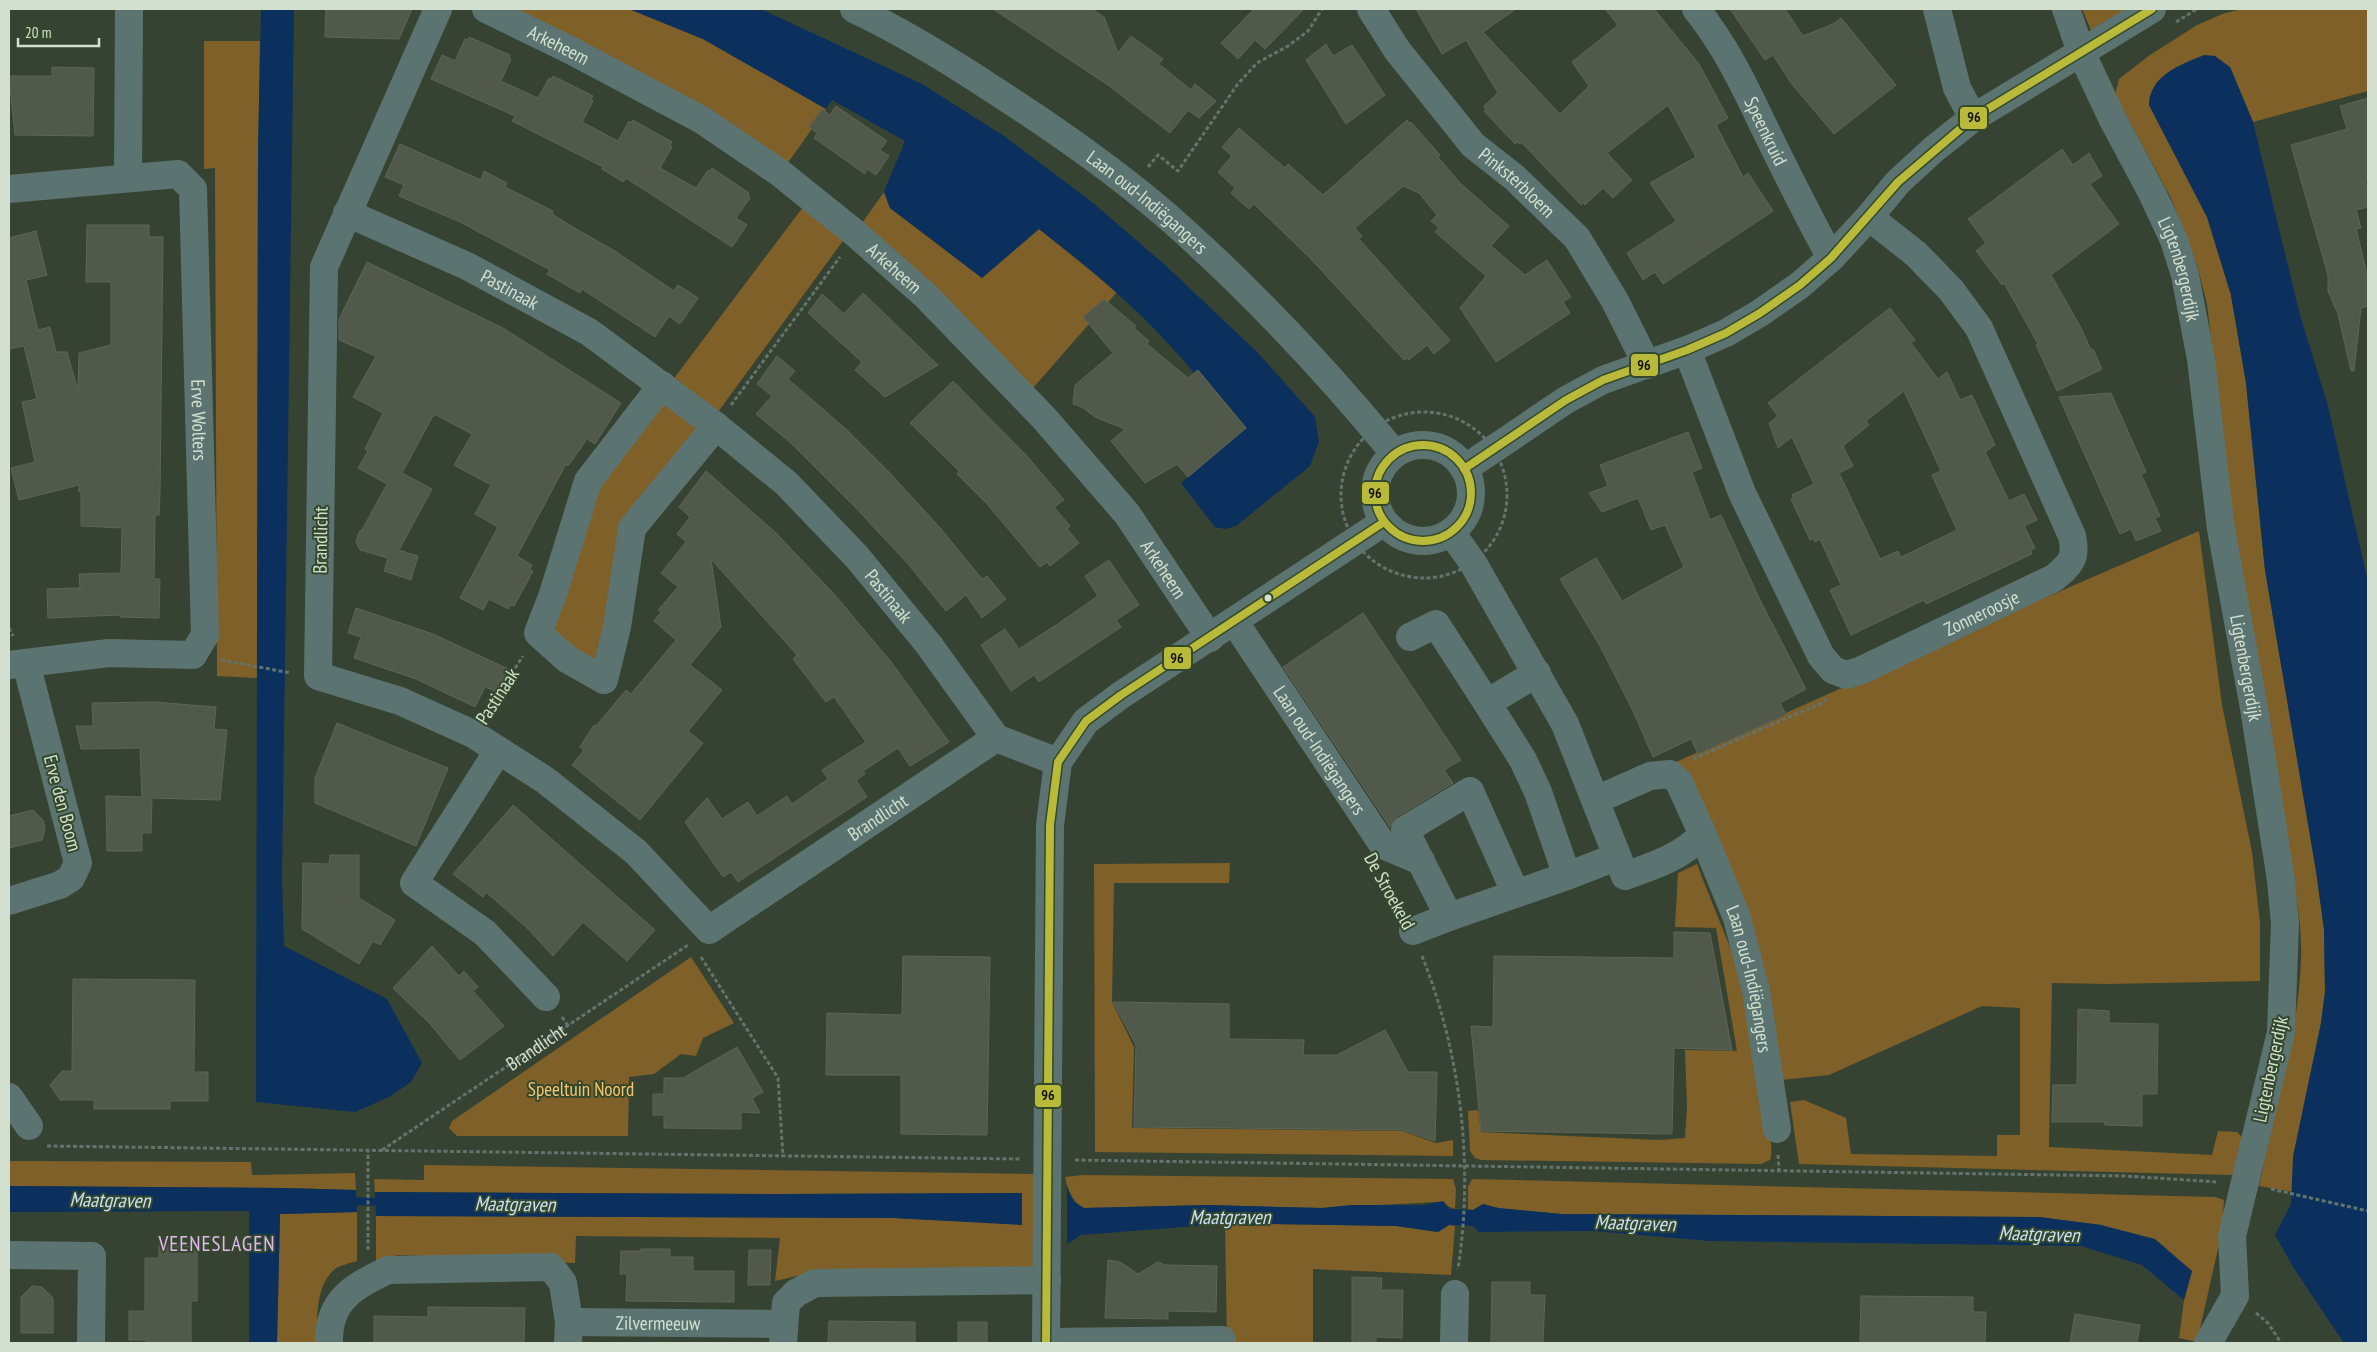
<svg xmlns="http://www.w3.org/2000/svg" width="2377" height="1352" font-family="'PT Sans Narrow',sans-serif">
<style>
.green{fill:#7f6028}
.water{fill:#0b305e}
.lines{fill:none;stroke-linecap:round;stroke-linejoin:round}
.stream{stroke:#0b305e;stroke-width:8}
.building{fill:#51594a;stroke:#5e6556;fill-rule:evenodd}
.path{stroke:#62746d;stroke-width:3;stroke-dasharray:4 2.5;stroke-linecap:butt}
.minor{stroke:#5c7471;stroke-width:28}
.bus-1-casing{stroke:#34492c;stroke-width:11}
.bus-1{stroke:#b9b93a;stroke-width:8}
.bus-dot{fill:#d3e0cf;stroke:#34492c;stroke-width:2}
.labels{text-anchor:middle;stroke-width:4;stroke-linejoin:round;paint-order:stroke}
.street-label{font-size:19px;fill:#d3e0cf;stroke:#34492c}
.park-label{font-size:19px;fill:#fac570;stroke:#34492c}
.water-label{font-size:20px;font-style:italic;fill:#cddff8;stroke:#34492c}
.quarter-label{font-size:21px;letter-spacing:1px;fill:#e4b5f4;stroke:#34492c}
.line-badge{stroke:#34492c;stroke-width:2}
.pale-badge-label{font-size:14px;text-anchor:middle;font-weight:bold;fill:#111}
</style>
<rect width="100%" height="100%" fill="#374332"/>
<path class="green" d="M503,9H629L703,39L826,109L785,167Z
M2082,9H2138L2103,30H2091Z
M2243,9H2368V91L2253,122L2230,67L2150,96L2149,105L2207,217L2231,295L2246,383L2265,570L2316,871L2324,929L2325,992L2321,1023L2293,1157V1192L2259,1186C2274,1111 2298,1037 2301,961C2302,938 2299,915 2296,892L2235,534L2207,304L2197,265L2170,196L2115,95L2119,79L2150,55L2197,25L2225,13Z
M204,41H260L258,152L257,678L217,676L215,168L204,169Z
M884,192L890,208L982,278L1039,229L1117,292L1033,388L860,226Z
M806,203L848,234L707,427L624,530L597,667L548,630L596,482Z
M2199,531L2222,705L2252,852L2260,923V981L2106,984L2052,983L2049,1147L2212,1155L2218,1131L2237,1132L2246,1141L2240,1169L2232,1175L1799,1164L1790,1102L1804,1100L1846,1118L1851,1154L1997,1156V1135H2020V1008L1982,1006L1829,1075L1781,1080L1774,1038L1667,766L1969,631Z
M1230,863L1229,883H1114L1112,1002L1134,1047L1132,1128L1402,1131L1436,1143L1453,1140V1156L1095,1152L1094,864Z
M1697,864C1714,910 1736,956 1749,1003C1755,1024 1777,1148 1770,1160L1761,1164L1481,1160L1475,1158L1470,1151L1468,1111L1478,1110L1481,1132L1659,1140L1685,1138L1687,1108L1685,1050L1737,1051L1716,928L1675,927L1678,873Z
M691,957L734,1023L703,1038L696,1056L681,1054L654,1074L629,1077L628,1136H457L449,1128L452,1121Z
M9,1161L251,1162L252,1175L355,1173L356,1190L284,1188L9,1186Z
M424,1165L1035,1174L1034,1277L814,1272L775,1281L780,1238L576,1236L575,1263L398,1255L376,1261V1216L893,1218L1022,1224L1021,1193L783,1194L375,1192L374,1179L424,1180Z
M1083,1175L1453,1179L1456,1189L1455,1209L1436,1202L1322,1208L1208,1205L1084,1208C1072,1201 1068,1191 1065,1177Z
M1472,1179L2215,1197L2224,1200L2222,1231L2197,1342L2179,1338L2184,1300L2192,1271L2101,1225L2039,1217L1562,1214L1498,1208L1483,1204L1473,1210L1468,1209V1187Z
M357,1212V1261C351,1263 341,1265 335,1269C315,1285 317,1321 317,1343H277L280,1214Z
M1234,1223L1248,1226L1271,1224L1396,1226L1438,1232L1449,1225L1455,1226L1451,1275L1313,1269V1343H1227L1225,1224Z"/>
<path class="water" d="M261,9H294L282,879L284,946L387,999L422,1063L411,1082L389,1097L355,1112L256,1102L258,152Z
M629,9H761L922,84L1004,136L1092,202L1164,264L1257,352L1315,417L1319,442L1310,466L1236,526L1225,529L1215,527L1181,483L1247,428L1198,370L1194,373C1149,318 1095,272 1039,229L982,278L890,208L884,192L905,141L832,100L826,109L703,39Z
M2204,55L2215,56L2230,67L2253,122L2300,315L2328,406L2368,582V1343H2344L2293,1267L2275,1235L2291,1204L2293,1157L2321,1023L2325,992L2324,929L2316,871L2265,570L2246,383L2231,295L2207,217L2149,105C2150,75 2180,65 2204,55Z
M9,1186L284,1188L356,1190L357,1212L280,1214L277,1343H249V1211L9,1212Z
M1067,1187L1074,1202L1084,1208L1208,1205L1322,1208L1351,1205H1424L1443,1201L1450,1209L1473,1210L1483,1204L1498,1208L1562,1214L2039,1217L2101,1225L2155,1239L2192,1271L2184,1300L2142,1265L2081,1246L1710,1241L1594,1231L1479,1232L1473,1226L1449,1225L1438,1232L1396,1226L1271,1224L1248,1226L1234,1223L1081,1235L1067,1244Z
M375,1192L783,1194L1022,1193V1225L893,1218L376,1216Z"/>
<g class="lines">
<path class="stream" d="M348,1201L384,1202"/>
</g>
<path class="building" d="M326,9H412L399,39L325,37Z
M993,9H1092L1104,17L1118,53L1131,36L1163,59L1159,64L1191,90L1195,84L1216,101L1199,118L1188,110L1170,133L1108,85Z
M1254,9H1304L1265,49L1255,40L1238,59L1221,43Z
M1416,9H1516L1483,32L1560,114L1589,86L1572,62L1618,25L1605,9H1654L1699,64L1728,118L1716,125L1743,177L1748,173L1773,211L1663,284L1655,272L1643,280L1627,253L1676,221L1650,183L1696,157L1668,105L1607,153L1632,180L1613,198L1603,188L1585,205L1583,202L1581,205L1522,143L1520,144L1517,142L1515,144L1484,111L1486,109L1484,106L1498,93L1466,40L1442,54Z
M1730,9H1785L1803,36L1833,24L1841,18L1896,85L1834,134L1791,83L1773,55L1765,60Z
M469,37L510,55L509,58L511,59L501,81L538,98L549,78L551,79L553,76L593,96L591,99L593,101L582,122L618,141L629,121L631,123L633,120L672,142L670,145L672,147L660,168L696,188L708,170L710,171L712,168L749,193L748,196L750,198L736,218L747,225L732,247L626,178L623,182L602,169L603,167L512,121L515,116L431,79L442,55L455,61L465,39L468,40Z
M1326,44L1333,56L1352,45L1385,95L1346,124L1306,60Z
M52,67L94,68L93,136L15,135L9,76H52Z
M2368,98V180L2365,181L2368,192V207L2356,210L2361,228L2356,229L2368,278V306L2361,308L2354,371H2351L2338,314L2328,291V275L2291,145L2347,129L2340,106Z
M836,106L887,141L880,150L889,156L876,175L867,169L865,174L814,138L817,133L809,127L822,109L830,115Z
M1407,120L1410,124L1411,122L1440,155L1438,157L1460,183L1509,226L1491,246L1525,275L1547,260L1571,297L1563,302L1570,313L1496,362L1460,308L1486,276L1435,232L1439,228L1431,221L1437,215L1419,193L1403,186L1355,228L1362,236L1359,239L1450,340L1434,354L1427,345L1409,360L1407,358L1404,360L1309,257L1254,204L1249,209L1231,193L1235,188L1218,172L1232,156L1222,147L1239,128L1285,168L1288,164L1323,195Z
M400,144L481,180L484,171L507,183L505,187L553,211L552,214L571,226L615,251L674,291L678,285L698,298L680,324L669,316L655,337L582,289L580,293L547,274L550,270L460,222L399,196L404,185L385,177Z
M2062,149L2073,165L2089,153L2102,176L2090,184L2119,224L2051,275L2080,326L2091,350L2093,349L2102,369L2057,391L2036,345L2038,344L2004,283L2002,285L1976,251L1986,243L1968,219Z
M87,225H149V237H163L160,493L159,515H155L154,579H160L159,618L120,617V615L48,618L47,589L80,588L79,574L121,573L122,528L81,526V492H79V485L19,500L11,468L35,462L22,402L37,399L24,346L9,349V238L36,231L47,275L26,280L38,330L50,327L56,352H67L78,391L79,353L111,345V282H86Z
M367,262L503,328L621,403L595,444L587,439L568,466L566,464L517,556L532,565L530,569L533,571L514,606L511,605L508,609L489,599L483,610L460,598L498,527L475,514L491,485L454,465L472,434L434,414L402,473L432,489L399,550L418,556L411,580L384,571L388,558L360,550L356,542L359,532L362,530L387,484L358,468L368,451L365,449L383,413L353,397L376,356L339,340V319Z
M863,293L938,365L885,397L855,370L862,362L808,313L822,294L844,314Z
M1104,299L1136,326L1134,328L1149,341L1147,344L1188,378L1198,370L1246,428L1188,477L1177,464L1145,483L1111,441L1125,429L1095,417L1082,407L1073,404L1075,385L1113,353L1083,317Z
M1890,308L1915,340L1911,343L1938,379L1947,372L1960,400L1972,395L1995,445L1985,452L2009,501L2024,494L2037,520L2024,526L2035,548L2030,550L2032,554L1926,604L1924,600L1851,635L1830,590L1841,585L1820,539L1815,542L1813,538L1810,540L1791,499L1794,497L1792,495L1814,484L1792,437L1778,448L1769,423L1778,416L1768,403ZM1904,391L1941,471L1932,475L1957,530L1901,557L1898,551L1880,559L1839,473L1853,466L1843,446L1869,425L1866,421Z
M777,356L795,371L788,379L847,430L889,472L942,530L982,579L987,576L1006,599L982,618L966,595L946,611L908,564L854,506L792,444L756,414L772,396L757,384Z
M953,381L1027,456L1064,500L1054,507L1070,526L1067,529L1079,543L1050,566L1047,562L1040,567L987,504L957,474L959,471L910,423Z
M2111,393L2146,472L2141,474L2160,516L2155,518L2161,531L2136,541L2131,529L2120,534L2059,397Z
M1688,432L1702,468L1692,472L1710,520L1721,515L1760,600L1806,689L1780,703L1786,715L1734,738L1698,754L1691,739L1653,757L1633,711L1601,648L1560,579L1596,558L1622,601L1684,567L1665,525L1651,530L1638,498L1602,512L1589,493L1608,486L1600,465Z
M706,471L776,533L834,594L892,663L949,742L910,766L898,748L863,771L865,774L856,780L867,797L738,882L731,872L723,877L685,822L707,798L722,819L748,802L757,816L787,796L792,804L828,779L822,770L866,742L834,697L826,702L793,659L797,655L711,559L721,627L690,665L722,690L688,731L703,743L640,820L572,765L584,750L580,747L594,725L596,726L626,690L631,694L676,640L654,621L661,612L658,610L678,587L661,573L686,542L677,534L690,517L679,507Z
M1109,560L1139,605L1116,620L1121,627L1039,682L1034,675L1011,691L981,645L1005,629L1019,649L1059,623L1098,596L1085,576Z
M356,608L433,634L508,669L497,692L485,687L475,707L416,679L354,658L361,637L348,633Z
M1363,613L1461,760L1444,770L1453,783L1397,817L1390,827L1283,667Z
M154,702L216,707L214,729L227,730L220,800L152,798L151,833H142V851H107L106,796L142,797L140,748L81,749L76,726H93L92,703Z
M337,723L448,768L416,846L315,803V778Z
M513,805L655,930L627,961L583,922L553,956L526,927L486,892L483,897L453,874Z
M33,810L43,820L45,829L42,840L9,848V816Z
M330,855H359V898L395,920L380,945L373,941L359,964L302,929L303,863L329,864Z
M1674,932L1710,933L1732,1050L1674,1048L1672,1134L1481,1131L1471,1026L1493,1027L1494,956L1674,958Z
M432,946L459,976L464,971L478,987L473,991L504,1026L460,1060L430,1024L393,988Z
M903,956L990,957L987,1135L901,1134V1075H826L827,1013L902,1015Z
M73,979L195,980L194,1072H208V1101H170V1109H94V1100H60L50,1085L62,1071H72Z
M1113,1002L1229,1004V1039L1304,1040L1303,1055H1337L1385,1030L1408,1072H1437L1435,1141L1402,1130L1134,1127L1136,1045Z
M2078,1009L2109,1011V1023L2158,1024L2157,1094H2142V1126L2105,1125V1122H2052L2053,1085H2077Z
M737,1047L763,1092L752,1098L760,1113L741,1112V1129L664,1128V1115H653V1094H664V1078H683Z
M159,1245L197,1246V1301H191V1343H146V1340H129V1311H145V1258H159Z
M641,1249H670V1257H693V1271H734V1302L626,1301L627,1274H620L621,1251H641Z
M749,1250H771L770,1285H748Z
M1108,1260L1120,1262L1138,1274L1158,1262L1165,1265L1217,1266L1216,1312L1168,1311V1319L1105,1318Z
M1352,1277L1382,1278L1381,1290H1403L1402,1338L1376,1337V1343H1352Z
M1492,1282H1530V1295H1545L1543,1343H1491Z
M32,1286L42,1287L53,1298V1333H21V1297Z
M1861,1296L1973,1297V1312H1986L1985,1343H1860Z
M428,1307L525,1308L524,1343H374V1316L428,1317Z
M2075,1314L2140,1325L2137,1343H2070Z
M829,1321L915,1322V1343H828Z
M958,1322H987V1343H958Z"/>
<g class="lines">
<g class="path">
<path d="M2176,22L2197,9"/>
<path d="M1148,167L1158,155L1178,171L1237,85L1257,63L1288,46L1308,31L1322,9"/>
<path d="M731,405L840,257"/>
<circle cx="1424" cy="495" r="83"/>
<path d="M9,628L13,636"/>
<path d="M221,660L291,673"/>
<path d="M487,712L523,656"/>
<path d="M1693,759L1824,702L1828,697"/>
<path d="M1382,876L1400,907"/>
<path d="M1422,956C1461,1054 1474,1165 1458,1269"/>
<path d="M701,957L778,1078L783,1156"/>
<path d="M562,1017L569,1027"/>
<path d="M47,1146L1021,1159"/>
<path id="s1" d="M382,1150L688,945"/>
<path d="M1778,1155L1779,1170"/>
<path d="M1075,1160L2125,1176L2218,1182"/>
<path d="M2271,1189L2368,1211"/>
<path d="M368,1250V1151"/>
<path d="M2256,1313L2268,1323L2281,1343"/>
</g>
<g class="minor">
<path id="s2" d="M438,9L324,267L318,676L400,701L473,734L545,780L636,852L709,930L996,738"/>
<path id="s3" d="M486,9L572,51L702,120L780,173L856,234L926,296L1044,418L1127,514L1210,638"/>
<path id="s4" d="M854,9C901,31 947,59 991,88C1058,131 1126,178 1185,232C1260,300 1330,375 1395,454"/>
<path id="s5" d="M1371,9L1397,50L1473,145L1515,178L1577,238L1615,301L1647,365"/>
<path id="s6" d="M1696,9C1726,46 1746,89 1766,131C1787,174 1808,216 1831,258"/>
<path d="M1937,9L1957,88L1973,118"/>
<path id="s7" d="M2066,9L2081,52L2113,120L2152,193L2174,240L2185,275L2201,359L2221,529L2254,708L2281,880L2285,923L2281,1032L2232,1236L2235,1296L2208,1343"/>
<path d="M128,178L129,9"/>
<path id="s8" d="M9,189L178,174L193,189L205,635L193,655L109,653L9,665"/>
<path id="s9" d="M347,213L467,266L589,332L716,426L786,483L857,557L929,645L996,738L1058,762"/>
<path id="s10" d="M1687,350L1742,493L1821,656L1833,670L1846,675L1862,670L2054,578C2071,564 2077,558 2072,536L1979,328L1951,290L1916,254L1869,217"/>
<path d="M662,385L588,481L553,594L538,633L567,659L604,680L617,627L632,528L716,426"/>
<circle cx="1423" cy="493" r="48"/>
<path d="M1464,469L1566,400L1603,380L1687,350L1726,333L1760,313L1800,285L1831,258L1869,217L1898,182L1934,149L1973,118L2152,9"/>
<path d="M1451,532L1473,563L1565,724L1625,876C1658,864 1677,859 1703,835L1679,782L1670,774L1650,776L1596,800"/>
<path id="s11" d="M1234,621L1383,845L1421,861"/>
<path d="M1410,637L1436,624L1487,703"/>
<path d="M1537,673L1487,703L1523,760L1538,792L1567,876L1616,857"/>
<path d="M498,751L414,883L485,933L546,997"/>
<path id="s12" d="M1703,835L1737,918L1756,991L1777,1129"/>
<path d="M1516,894L1470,791L1405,830L1449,917L1567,876"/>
<path d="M9,901L60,885L71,878L78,863L26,663"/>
<path d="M1413,931L1449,917"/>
<path d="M9,1097L29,1126"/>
<path d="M9,1255L92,1256L91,1343"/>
<path id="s13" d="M569,1322L783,1324"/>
<path d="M1046,1342L1222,1340"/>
<path d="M329,1343C328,1300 353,1287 388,1270L551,1267L563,1283L569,1322L568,1343"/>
<path d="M783,1343L786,1303L796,1293L815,1283L1047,1280"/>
<path d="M1046,1343L1050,825L1058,762L1086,721L1121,695L1384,522"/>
<path d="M1454,1343L1455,1294"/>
</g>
<defs>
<path id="bus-1" d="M1375 493a48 48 0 1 1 96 0a48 48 0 1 1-96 0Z
M1464,469L1566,400L1603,380L1687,350L1726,333L1760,313L1800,285L1831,258L1898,182L1973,118L2152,9
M1046,1343L1050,825L1058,762L1086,721L1121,695L1384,522"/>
</defs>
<use href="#bus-1" class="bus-1-casing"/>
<use href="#bus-1" class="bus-1"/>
</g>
<circle class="bus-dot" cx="1268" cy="598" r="4.5"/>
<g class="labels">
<g class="street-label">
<text dy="7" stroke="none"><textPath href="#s3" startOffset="81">Arkeheem</textPath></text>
<text dy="7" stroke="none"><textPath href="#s6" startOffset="141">Speenkruid</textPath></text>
<text dy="7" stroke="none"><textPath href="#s5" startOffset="228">Pinksterbloem</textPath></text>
<text dy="7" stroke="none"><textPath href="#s4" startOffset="352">Laan oud-Indiëgangers</textPath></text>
<text dy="7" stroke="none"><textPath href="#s3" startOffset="486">Arkeheem</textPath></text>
<text dy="7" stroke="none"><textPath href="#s7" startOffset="285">Ligtenbergerdijk</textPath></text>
<text dy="7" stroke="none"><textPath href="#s9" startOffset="180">Pastinaak</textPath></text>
<text dy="7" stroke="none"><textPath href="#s8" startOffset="422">Erve Wolters</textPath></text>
<text transform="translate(320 540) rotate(-89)" y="7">Brandlicht</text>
<text dy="7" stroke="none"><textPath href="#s3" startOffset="891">Arkeheem</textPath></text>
<text dy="7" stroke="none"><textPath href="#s9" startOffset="671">Pastinaak</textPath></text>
<text dy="7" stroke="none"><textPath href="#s10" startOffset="516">Zonneroosje</textPath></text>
<text dy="7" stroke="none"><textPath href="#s7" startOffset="690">Ligtenbergerdijk</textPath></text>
<text transform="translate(497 696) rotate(-57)" y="7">Pastinaak</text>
<text dy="7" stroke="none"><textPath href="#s11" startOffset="155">Laan oud-Indiëgangers</textPath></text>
<text transform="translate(63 803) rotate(75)" y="7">Erve den Boom</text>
<text dy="7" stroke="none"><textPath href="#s2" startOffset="1368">Brandlicht</textPath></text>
<text transform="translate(1390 891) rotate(61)" y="7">De Stroekeld</text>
<text dy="7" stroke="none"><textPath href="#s12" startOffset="152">Laan oud-Indiëgangers</textPath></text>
<text dy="7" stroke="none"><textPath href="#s1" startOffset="185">Brandlicht</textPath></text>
<text transform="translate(2270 1069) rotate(-78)" y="7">Ligtenbergerdijk</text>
<text dy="7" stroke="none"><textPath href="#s13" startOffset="89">Zilvermeeuw</textPath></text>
</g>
<g class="park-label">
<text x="581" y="1096">Speeltuin Noord</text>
</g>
<g class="water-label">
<text transform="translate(110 1200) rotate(1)" y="7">Maatgraven</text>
<text transform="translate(515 1204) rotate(1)" y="7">Maatgraven</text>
<text x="1230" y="1224">Maatgraven</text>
<text transform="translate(1635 1223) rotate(2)" y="7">Maatgraven</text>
<text transform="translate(2039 1234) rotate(2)" y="7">Maatgraven</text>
</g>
<g class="quarter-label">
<text x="217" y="1251">VEENESLAGEN</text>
</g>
</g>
<g class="line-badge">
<rect x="1959" y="106" width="29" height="24" rx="5" fill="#b9b93a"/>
<rect x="1630" y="353" width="29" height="24" rx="5" fill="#b9b93a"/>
<rect x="1361" y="481" width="29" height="24" rx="5" fill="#b9b93a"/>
<rect x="1163" y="646" width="29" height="24" rx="5" fill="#b9b93a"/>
<rect x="1034" y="1084" width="28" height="24" rx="5" fill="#b9b93a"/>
</g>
<g class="pale-badge-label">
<text x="1974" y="122">96</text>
<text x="1644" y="370">96</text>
<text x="1375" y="498">96</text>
<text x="1177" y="663">96</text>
<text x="1048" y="1100">96</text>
</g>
<rect width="2377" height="1352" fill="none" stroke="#d3e0cf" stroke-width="20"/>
<path d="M18 38v8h81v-8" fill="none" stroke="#d3e0cf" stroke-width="2.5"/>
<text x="25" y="38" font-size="15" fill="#d3e0cf" stroke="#34492c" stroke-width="4" paint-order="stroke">20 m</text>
</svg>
